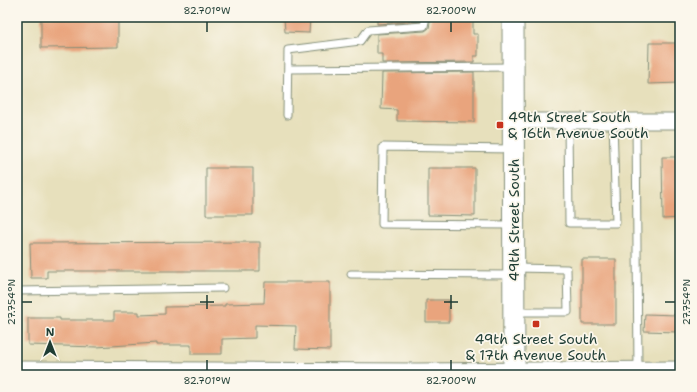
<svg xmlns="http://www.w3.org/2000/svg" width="697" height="392" font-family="'Shantell Sans',sans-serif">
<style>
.building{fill:#e9a47d}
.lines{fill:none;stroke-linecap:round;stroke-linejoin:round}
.service-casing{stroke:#838e78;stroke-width:9}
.minor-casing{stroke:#838e78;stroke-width:17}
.secondary-casing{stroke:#838e78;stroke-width:23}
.service{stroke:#fff;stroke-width:7}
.minor{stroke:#fff;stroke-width:15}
.secondary{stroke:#fff;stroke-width:21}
.ticks{fill:none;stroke:#1f3d34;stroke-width:1.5}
.poi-dot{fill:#c8321e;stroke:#fbf7ec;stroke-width:1.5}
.labels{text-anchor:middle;stroke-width:3.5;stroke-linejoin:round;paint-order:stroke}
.poi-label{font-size:14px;fill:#1f3d34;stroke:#fbf7ec;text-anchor:start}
.street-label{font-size:14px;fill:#1f3d34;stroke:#fbf7ec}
.neatline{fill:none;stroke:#1f3d34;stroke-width:1.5}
.ticks-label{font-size:10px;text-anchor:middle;fill:#1f3d34}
</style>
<rect width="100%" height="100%" fill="#fbf7ec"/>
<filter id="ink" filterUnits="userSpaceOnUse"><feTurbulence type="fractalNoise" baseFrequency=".025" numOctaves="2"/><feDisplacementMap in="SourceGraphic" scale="8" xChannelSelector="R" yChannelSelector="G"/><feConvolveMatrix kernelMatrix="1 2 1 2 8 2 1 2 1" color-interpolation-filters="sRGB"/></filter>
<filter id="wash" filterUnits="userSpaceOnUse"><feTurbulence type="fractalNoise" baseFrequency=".012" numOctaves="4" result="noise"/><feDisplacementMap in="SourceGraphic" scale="16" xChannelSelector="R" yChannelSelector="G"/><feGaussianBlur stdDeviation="0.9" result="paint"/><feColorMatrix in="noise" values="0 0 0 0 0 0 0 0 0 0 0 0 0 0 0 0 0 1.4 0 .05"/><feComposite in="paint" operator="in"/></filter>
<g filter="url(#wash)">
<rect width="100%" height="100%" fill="#e7e0bc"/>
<g id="blocks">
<path class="building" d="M41,17H118V47L41,48Z
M284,17H310L309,33L285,32Z
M377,17H421L420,21L377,24Z
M431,17H473V34H478V56H474V62L382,63V54H377V34L425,31L429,28Z
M649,43H680V83L648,84Z
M474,72V122L397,121V110L381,109L382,73Z
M662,157H680V218L663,219Z
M206,168H253V215H206Z
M428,168H475V216L428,215Z
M260,242V271H47V278H31L30,243Z
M582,259H616V324H582Z
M265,282H330V350L295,349L296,326L255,325V338L222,339V354H191V345H156V343L97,347L28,345V318H60V320H114V312H139V315L165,314V307L225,306V304L264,303Z
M426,300H449V322H426Z
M645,314L677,315V332L644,331Z"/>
</g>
</g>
<g filter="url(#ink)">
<use href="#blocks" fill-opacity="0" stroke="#838e78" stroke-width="1"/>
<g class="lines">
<defs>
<path id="service" d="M288,69L511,67
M287,115L288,50L360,41L368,30L424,26L426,17
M568,121L569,223H616L613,121
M636,121L638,371
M511,149L383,147L382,224L512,225
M515,268L567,269L568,312H516
M351,274L512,275
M17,291L223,288"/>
<path id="minor" d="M513,121H680
M17,369L417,371L680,369"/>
<path id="secondary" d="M513,17L514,375"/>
</defs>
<use href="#service" class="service-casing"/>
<use href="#minor" class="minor-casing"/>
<use href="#secondary" class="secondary-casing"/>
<use href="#service" class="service"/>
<use href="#minor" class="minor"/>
<use href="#secondary" class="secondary"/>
</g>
</g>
<path class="ticks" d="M207,22V32M451,22V32M207,295V309M451,295V309M22,302H32M200,302H214M444,302H458M665,302H675M207,360V370M451,360V370"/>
<g class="poi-dot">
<rect x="496" y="121" width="8" height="8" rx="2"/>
<rect x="532" y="320" width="8" height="8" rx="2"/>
</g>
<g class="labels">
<g class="poi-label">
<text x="508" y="122">49th Street South<tspan x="508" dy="16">&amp; 16th Avenue South</tspan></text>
<text x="536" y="344" text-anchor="middle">49th Street South<tspan x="536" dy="16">&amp; 17th Avenue South</tspan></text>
</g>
<g class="street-label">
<text transform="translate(514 220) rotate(-90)" y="5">49th Street South</text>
</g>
</g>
<rect width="697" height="392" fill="none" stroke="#fbf7ec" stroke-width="44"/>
<g transform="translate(50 342)" stroke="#fbf7ec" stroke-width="3" paint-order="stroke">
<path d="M0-3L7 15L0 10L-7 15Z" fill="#1f3d34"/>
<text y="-6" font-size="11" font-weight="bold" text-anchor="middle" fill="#1f3d34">N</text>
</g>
<rect x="22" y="22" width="653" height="348" class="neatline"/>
<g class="ticks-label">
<text x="207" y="14">82.701°W</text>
<text x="451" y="14">82.700°W</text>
<text transform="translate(11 302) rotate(-90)" y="4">27.754°N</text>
<text transform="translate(686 302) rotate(-90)" y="4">27.754°N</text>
<text x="207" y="384">82.701°W</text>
<text x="451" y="384">82.700°W</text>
</g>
</svg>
